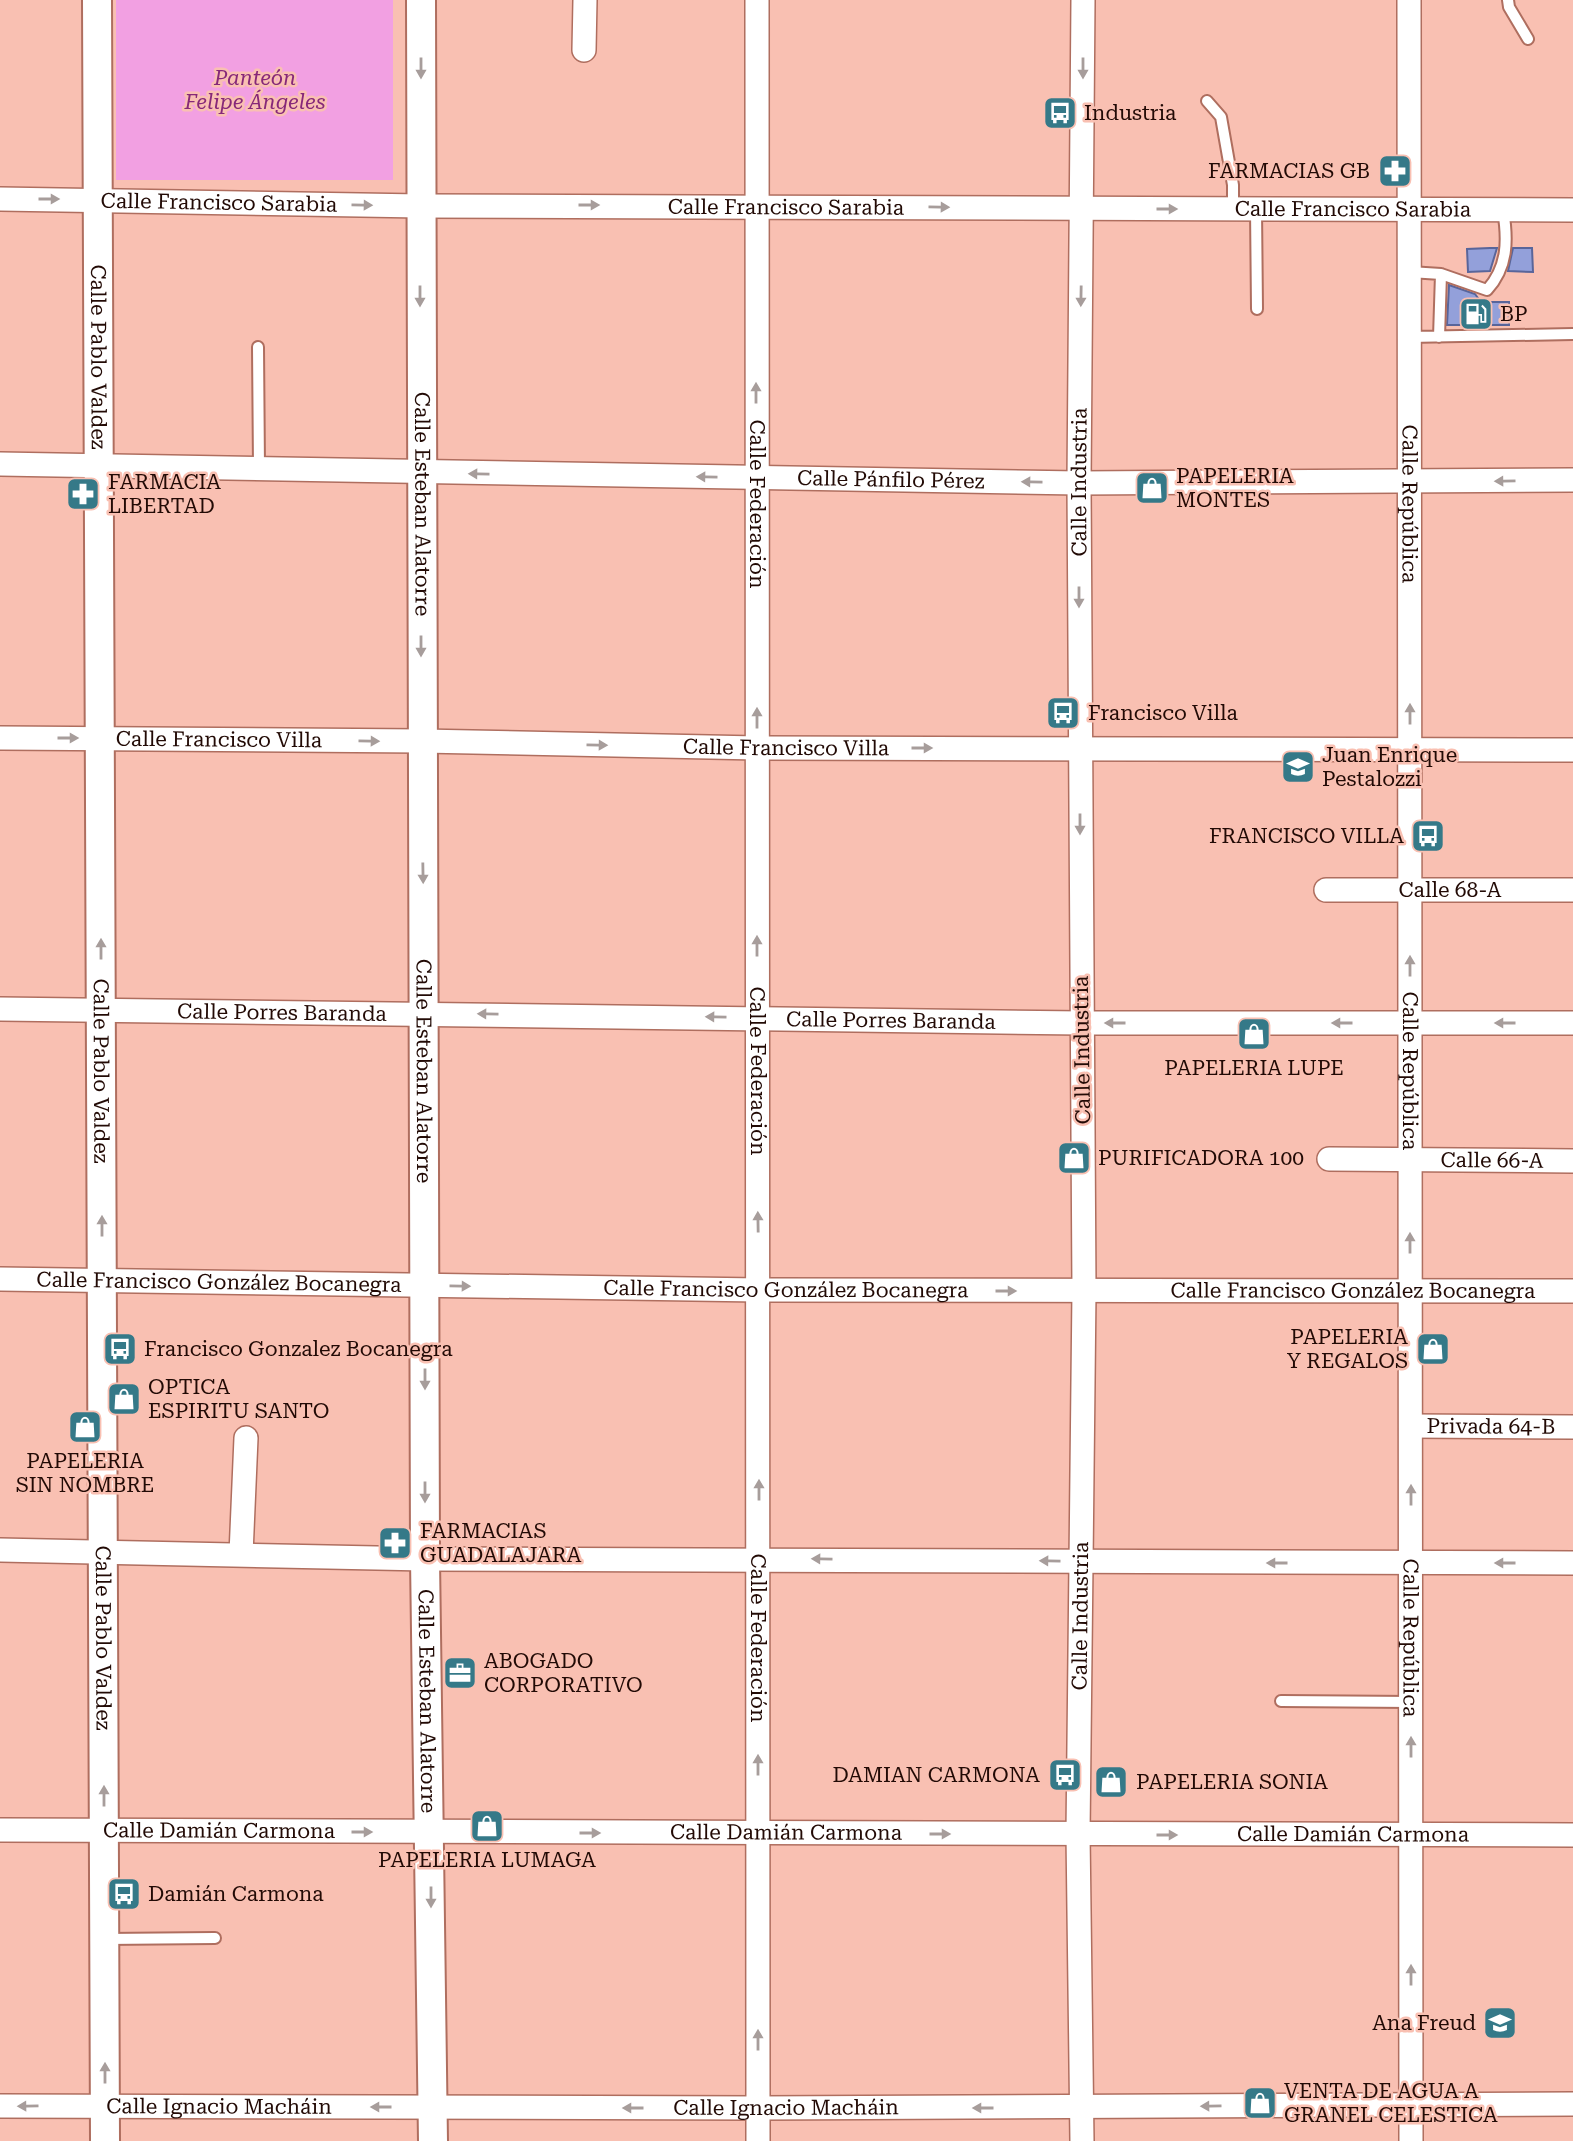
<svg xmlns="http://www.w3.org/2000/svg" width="1573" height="2141" font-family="'Roboto Serif',serif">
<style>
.green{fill:#f2a0e2}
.building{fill:#93a0da;stroke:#59659a;stroke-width:2}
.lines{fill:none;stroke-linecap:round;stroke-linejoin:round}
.service-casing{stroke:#af6e5f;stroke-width:14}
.minor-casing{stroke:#af6e5f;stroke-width:26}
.tertiary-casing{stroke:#af6e5f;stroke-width:32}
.service{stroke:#fff;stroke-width:10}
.minor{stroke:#fff;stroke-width:23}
.tertiary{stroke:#fff;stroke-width:28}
.oneway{fill:#a79d9b}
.labels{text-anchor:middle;stroke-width:5;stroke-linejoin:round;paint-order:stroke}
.park-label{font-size:21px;font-style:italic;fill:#872879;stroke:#f9c0b2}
.poi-label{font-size:21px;fill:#220a05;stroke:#f9c0b2;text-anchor:start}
.street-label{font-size:21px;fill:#220a05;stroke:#f9c0b2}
</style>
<rect width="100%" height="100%" fill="#f9c0b2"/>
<path class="green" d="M116,0H393V180H116Z"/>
<path class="building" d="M1490,248H1497L1490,271L1468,272L1467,249Z
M1513,248H1532L1533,272L1508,271Z
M1449,285L1475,294L1481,302H1509V325H1447Z"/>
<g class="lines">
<defs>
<path id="service" d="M1508,0L1509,7L1528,39
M1207,101L1221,117L1233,185V209
M1256,209L1257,309
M1410,272L1441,274L1487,290C1508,267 1508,240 1503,210
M1409,337L1573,334
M1439,337L1441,274
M258,347L259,468
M1281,1701L1412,1702
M105,1939L215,1938"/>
<g id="minor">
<path id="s1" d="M757,0L758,2141"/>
<path id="s2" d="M1409,0L1411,2141"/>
<path d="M584,50L585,0"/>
<path id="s3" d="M0,199L421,206L1573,210"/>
<path id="s4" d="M0,464L1079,483L1573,480"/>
<path id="s5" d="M0,738L422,741L757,748L1573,750"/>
<path id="s6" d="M1326,890H1573"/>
<path id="s7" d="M0,1009L1082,1023H1573"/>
<path id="s8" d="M1329,1159L1573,1161"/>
<path id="s9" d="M0,1279L759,1290L1573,1291"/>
<path id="s10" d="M1411,1426L1573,1427"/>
<path d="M0,1550L425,1559L1573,1563"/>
<path d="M241,1554L246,1438"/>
<path id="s11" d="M0,1830L1573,1835"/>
<path id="s12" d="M0,2106L758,2108L1573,2104"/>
<path id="s13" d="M1082,2141L1078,1834L1084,1291L1079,483L1083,0"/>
</g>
<g id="tertiary">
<path id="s14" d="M97,0L105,2141"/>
<path id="s15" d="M421,0L425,1559L433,2141"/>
</g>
</defs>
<use href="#service" class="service-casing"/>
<use href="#minor" class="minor-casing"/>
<use href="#tertiary" class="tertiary-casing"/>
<use href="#service" class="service"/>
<use href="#minor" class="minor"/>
<use href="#tertiary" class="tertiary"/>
</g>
<defs><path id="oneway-solid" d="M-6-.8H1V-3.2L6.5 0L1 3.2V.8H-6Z" transform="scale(1.75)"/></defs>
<g class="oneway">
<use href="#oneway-solid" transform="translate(421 68) rotate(90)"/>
<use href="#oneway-solid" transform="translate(1083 68) rotate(90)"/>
<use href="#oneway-solid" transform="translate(49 199)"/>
<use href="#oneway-solid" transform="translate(362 205) rotate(1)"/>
<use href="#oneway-solid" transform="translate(589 205)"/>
<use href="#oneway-solid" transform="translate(939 207) rotate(1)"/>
<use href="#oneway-solid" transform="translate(1167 209)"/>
<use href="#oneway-solid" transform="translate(420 296) rotate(90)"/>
<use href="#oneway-solid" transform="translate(1081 296) rotate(91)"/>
<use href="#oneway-solid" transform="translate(756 393) rotate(-90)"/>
<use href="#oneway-solid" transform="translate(479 474) rotate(-179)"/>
<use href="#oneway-solid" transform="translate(707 477) rotate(-179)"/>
<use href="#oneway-solid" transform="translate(1505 481) rotate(179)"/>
<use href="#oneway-solid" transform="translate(1032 482) rotate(-179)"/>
<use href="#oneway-solid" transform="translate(1079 597) rotate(90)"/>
<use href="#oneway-solid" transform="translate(421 646) rotate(90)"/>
<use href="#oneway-solid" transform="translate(1410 714) rotate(-90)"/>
<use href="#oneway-solid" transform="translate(757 718) rotate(-90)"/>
<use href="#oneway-solid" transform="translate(68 738)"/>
<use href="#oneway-solid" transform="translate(369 741) rotate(1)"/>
<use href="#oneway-solid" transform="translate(597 745) rotate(1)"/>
<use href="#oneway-solid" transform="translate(922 748)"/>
<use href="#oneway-solid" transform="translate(1080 824) rotate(90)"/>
<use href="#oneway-solid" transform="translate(423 873) rotate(89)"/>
<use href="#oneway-solid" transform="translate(757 946) rotate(-90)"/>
<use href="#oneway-solid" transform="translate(101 949) rotate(-90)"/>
<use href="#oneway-solid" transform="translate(1410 966) rotate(-90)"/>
<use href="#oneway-solid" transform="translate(488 1014) rotate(-179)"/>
<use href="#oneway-solid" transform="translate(716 1017) rotate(-179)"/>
<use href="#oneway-solid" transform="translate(1115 1023) rotate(-180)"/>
<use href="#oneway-solid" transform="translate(1342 1023) rotate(-180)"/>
<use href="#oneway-solid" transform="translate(1505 1023) rotate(-180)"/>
<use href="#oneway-solid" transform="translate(758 1222) rotate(-91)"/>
<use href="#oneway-solid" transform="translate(102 1226) rotate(-90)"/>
<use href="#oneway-solid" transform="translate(1410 1243) rotate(-90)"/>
<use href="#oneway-solid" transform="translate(460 1286) rotate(1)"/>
<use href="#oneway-solid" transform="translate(1006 1291)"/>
<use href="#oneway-solid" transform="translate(425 1379) rotate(90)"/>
<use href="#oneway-solid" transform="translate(759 1490) rotate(-90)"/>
<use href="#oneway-solid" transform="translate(425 1492) rotate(90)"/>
<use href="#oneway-solid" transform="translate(1411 1495) rotate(-90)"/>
<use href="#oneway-solid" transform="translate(822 1559) rotate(-179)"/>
<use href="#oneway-solid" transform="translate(1050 1561) rotate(-179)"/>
<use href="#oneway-solid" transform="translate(1277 1563) rotate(-180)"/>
<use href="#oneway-solid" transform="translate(1505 1563) rotate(180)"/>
<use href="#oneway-solid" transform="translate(1411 1747) rotate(-90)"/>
<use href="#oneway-solid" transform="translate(758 1765) rotate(-90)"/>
<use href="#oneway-solid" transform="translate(104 1796) rotate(-90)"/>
<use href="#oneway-solid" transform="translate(362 1832)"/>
<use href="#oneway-solid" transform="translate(590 1833)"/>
<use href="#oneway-solid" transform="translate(940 1834)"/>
<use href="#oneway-solid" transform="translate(1167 1835)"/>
<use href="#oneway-solid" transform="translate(431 1897) rotate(90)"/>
<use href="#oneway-solid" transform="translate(1411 1975) rotate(-90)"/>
<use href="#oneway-solid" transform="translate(758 2040) rotate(-90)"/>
<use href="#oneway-solid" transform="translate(105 2073) rotate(-90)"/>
<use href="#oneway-solid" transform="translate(28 2106) rotate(179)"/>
<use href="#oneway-solid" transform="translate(1211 2106) rotate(179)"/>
<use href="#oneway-solid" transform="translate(381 2107) rotate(-180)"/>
<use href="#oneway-solid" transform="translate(633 2108) rotate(-180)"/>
<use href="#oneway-solid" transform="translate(983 2108) rotate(180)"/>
</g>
<defs>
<symbol id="bus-square" viewBox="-11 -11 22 22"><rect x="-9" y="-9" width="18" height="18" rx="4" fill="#357988" stroke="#f9c0b2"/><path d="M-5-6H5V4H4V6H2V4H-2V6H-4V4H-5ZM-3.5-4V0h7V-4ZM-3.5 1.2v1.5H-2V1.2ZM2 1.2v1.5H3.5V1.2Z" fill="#fff"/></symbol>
<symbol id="pharmacy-square" viewBox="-11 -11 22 22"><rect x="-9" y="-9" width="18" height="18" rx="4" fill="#357988" stroke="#f9c0b2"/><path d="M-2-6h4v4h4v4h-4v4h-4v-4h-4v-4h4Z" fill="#fff"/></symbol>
<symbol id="fuel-square" viewBox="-11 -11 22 22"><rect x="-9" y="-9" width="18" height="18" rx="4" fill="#357988" stroke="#f9c0b2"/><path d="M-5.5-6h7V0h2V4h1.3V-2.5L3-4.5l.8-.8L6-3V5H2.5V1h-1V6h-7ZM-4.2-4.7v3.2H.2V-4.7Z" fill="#fff"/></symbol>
<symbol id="shop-square" viewBox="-11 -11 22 22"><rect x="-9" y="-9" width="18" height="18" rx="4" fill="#357988" stroke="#f9c0b2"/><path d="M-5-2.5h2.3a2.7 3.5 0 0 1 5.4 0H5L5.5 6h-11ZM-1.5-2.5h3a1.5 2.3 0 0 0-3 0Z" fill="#fff"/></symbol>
<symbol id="school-square" viewBox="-11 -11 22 22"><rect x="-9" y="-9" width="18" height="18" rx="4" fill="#357988" stroke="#f9c0b2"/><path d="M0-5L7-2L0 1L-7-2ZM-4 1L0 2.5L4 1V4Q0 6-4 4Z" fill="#fff"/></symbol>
<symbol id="office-square" viewBox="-11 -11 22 22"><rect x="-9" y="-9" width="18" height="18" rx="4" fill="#357988" stroke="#f9c0b2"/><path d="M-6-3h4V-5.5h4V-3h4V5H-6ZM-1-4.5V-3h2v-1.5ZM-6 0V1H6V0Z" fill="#fff"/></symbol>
</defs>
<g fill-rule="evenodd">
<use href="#bus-square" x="1041" y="94" width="38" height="38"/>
<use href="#pharmacy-square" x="1376" y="152" width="38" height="38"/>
<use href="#fuel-square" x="1457" y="295" width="38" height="38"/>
<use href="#shop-square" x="1133" y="469" width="38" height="38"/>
<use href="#pharmacy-square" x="64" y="475" width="38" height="38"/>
<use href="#bus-square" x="1044" y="694" width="38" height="38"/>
<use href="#school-square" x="1279" y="748" width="38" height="38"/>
<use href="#bus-square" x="1409" y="817" width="38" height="38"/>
<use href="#shop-square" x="1235" y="1015" width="38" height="38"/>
<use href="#shop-square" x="1055" y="1139" width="38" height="38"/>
<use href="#bus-square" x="101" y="1330" width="38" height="38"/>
<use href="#shop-square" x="1414" y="1330" width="38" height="38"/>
<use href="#shop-square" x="105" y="1380" width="38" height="38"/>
<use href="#shop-square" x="66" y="1408" width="38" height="38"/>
<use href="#pharmacy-square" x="376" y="1524" width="38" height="38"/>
<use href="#office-square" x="441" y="1654" width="38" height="38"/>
<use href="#bus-square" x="1046" y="1756" width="38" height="38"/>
<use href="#shop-square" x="1092" y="1763" width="38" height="38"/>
<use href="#shop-square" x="468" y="1807" width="38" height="38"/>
<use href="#bus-square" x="105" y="1875" width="38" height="38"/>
<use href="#school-square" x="1481" y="2004" width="38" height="38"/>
<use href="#shop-square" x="1241" y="2084" width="38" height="38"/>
</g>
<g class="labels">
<g class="park-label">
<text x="255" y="85">Panteón<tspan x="255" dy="24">Felipe Ángeles</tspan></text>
</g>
<g class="poi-label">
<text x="1084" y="120">Industria</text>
<text x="1370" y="178" text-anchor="end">FARMACIAS GB</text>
<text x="1500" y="321">BP</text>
<text x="1176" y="483">PAPELERIA<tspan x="1176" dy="24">MONTES</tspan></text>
<text x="108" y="489">FARMACIA<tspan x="108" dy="24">LIBERTAD</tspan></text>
<text x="1088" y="720">Francisco Villa</text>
<text x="1322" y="762">Juan Enrique<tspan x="1322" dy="24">Pestalozzi</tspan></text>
<text x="1404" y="843" text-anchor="end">FRANCISCO VILLA</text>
<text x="1254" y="1075" text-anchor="middle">PAPELERIA LUPE</text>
<text x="1098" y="1165">PURIFICADORA 100</text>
<text x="1408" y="1344" text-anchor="end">PAPELERIA<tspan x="1408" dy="24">Y REGALOS</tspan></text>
<text x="144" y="1356">Francisco Gonzalez Bocanegra</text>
<text x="148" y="1394">OPTICA<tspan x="148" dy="24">ESPIRITU SANTO</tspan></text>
<text x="85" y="1468" text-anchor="middle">PAPELERIA<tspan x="85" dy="24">SIN NOMBRE</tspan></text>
<text x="420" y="1538">FARMACIAS<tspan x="420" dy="24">GUADALAJARA</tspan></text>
<text x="484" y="1668">ABOGADO<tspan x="484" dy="24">CORPORATIVO</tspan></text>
<text x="1040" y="1782" text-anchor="end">DAMIAN CARMONA</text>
<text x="1136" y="1789">PAPELERIA SONIA</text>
<text x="487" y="1867" text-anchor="middle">PAPELERIA LUMAGA</text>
<text x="148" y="1901">Damián Carmona</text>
<text x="1476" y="2030" text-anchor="end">Ana Freud</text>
<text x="1284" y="2098">VENTA DE AGUA A<tspan x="1284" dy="24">GRANEL CELESTICA</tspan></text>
</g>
<g class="street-label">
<text dy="7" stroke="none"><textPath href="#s3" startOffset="219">Calle Francisco Sarabia</textPath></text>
<text dy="7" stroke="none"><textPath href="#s3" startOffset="786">Calle Francisco Sarabia</textPath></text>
<text dy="7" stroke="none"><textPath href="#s3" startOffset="1353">Calle Francisco Sarabia</textPath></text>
<text dy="7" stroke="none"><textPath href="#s14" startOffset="357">Calle Pablo Valdez</textPath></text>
<text dy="7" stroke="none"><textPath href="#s4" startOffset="891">Calle Pánfilo Pérez</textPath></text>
<text dy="7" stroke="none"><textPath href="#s13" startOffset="1659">Calle Industria</textPath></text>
<text dy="7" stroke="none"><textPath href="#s2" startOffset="504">Calle República</textPath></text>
<text dy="7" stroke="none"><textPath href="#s15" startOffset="504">Calle Esteban Alatorre</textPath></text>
<text dy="7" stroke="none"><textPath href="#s1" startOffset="504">Calle Federación</textPath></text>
<text dy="7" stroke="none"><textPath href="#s5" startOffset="219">Calle Francisco Villa</textPath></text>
<text dy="7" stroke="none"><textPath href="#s5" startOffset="786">Calle Francisco Villa</textPath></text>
<text dy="7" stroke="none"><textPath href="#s6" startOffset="124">Calle 68-A</textPath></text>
<text dy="7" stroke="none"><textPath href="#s7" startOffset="282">Calle Porres Baranda</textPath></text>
<text dy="7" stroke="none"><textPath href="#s7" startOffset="891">Calle Porres Baranda</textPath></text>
<text transform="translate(1082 1050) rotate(-91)" y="7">Calle Industria</text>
<text dy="7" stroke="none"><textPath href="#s2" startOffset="1071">Calle República</textPath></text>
<text dy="7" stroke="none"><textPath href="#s14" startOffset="1071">Calle Pablo Valdez</textPath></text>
<text dy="7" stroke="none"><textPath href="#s15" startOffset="1071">Calle Esteban Alatorre</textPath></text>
<text dy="7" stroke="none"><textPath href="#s1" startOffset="1071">Calle Federación</textPath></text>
<text dy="7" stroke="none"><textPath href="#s8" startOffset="163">Calle 66-A</textPath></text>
<text dy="7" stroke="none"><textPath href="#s9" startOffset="219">Calle Francisco González Bocanegra</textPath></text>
<text dy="7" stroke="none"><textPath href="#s9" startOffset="786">Calle Francisco González Bocanegra</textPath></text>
<text dy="7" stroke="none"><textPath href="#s9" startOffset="1353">Calle Francisco González Bocanegra</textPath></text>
<text dy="7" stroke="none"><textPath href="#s10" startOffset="80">Privada 64-B</textPath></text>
<text dy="7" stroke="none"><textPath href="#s13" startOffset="525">Calle Industria</textPath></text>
<text dy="7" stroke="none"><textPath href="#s14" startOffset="1638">Calle Pablo Valdez</textPath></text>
<text dy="7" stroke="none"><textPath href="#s1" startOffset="1638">Calle Federación</textPath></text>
<text dy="7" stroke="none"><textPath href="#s2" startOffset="1638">Calle República</textPath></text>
<text dy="7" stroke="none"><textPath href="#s15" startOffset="1701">Calle Esteban Alatorre</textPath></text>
<text dy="7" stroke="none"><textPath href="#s11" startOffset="219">Calle Damián Carmona</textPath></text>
<text dy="7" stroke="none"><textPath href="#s11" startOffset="786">Calle Damián Carmona</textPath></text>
<text dy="7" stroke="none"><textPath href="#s11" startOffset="1353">Calle Damián Carmona</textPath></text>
<text dy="7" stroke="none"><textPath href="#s12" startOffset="219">Calle Ignacio Macháin</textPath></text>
<text dy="7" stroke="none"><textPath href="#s12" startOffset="786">Calle Ignacio Macháin</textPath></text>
</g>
</g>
</svg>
